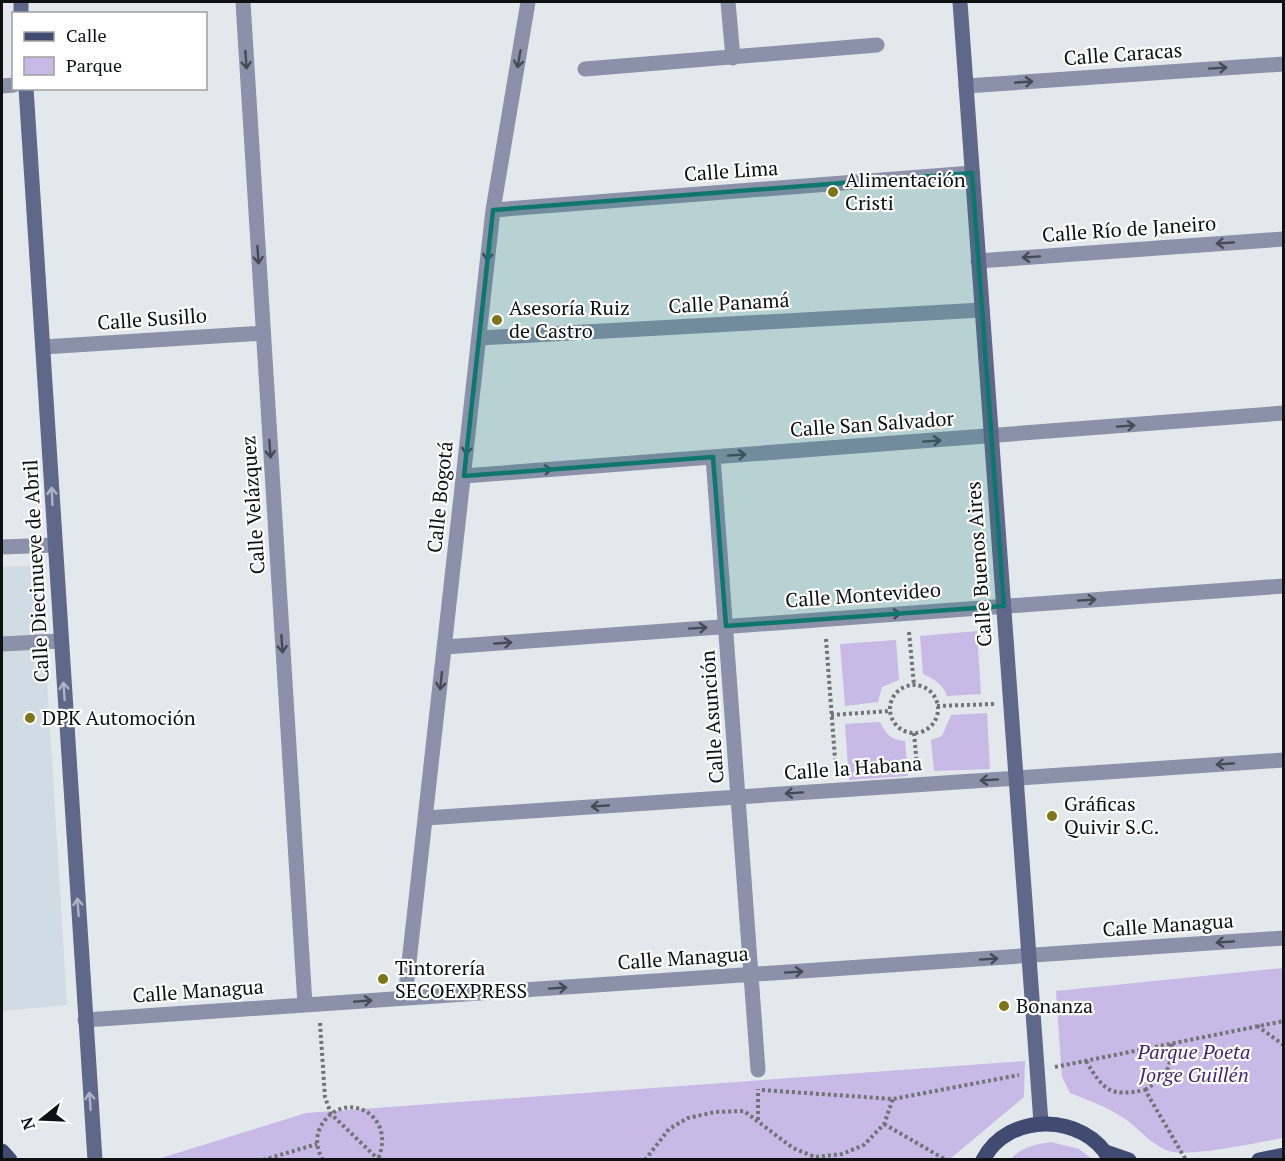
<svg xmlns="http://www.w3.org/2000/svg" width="1285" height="1161" font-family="'PT Serif',serif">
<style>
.built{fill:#d0dbe4}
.green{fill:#c8b9e7}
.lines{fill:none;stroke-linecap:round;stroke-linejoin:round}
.path{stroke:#707476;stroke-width:4;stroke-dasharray:3 3;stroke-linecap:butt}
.street{stroke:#8a91a8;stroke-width:15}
.secondary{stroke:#5f6889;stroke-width:15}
.primary{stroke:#414b72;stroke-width:15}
.oneway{stroke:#464a55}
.oneway2{stroke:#afb4c4}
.marked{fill:#0f766e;fill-opacity:0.2;stroke:#0f766e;stroke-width:4.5;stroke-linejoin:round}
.poi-dot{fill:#7d7519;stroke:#fff;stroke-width:2}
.labels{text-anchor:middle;stroke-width:4.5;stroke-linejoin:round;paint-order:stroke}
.street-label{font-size:20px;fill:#0e1011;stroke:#fff}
.poi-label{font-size:20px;fill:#0e1011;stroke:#fff;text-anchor:start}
.park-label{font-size:20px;font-style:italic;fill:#442969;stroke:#fff}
</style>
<rect width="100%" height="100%" fill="#e3e8ec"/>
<path class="built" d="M40,565L67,1005L2,1011V567Z"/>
<path class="green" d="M977,631L981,694L947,696C943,684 934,679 923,674L920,636Z
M896,640L899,680L882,687L878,702L845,706L840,644Z
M987,713L990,769L934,771L931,740L942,736L951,715Z
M880,722C887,735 891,740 905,741L908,776L849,780L845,724Z
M1283,968V1138C1261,1142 1187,1158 1169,1151C1152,1145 1142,1132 1128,1121C1110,1108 1091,1101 1070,1093L1062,1077L1056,991Z
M1025,1061L1024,1097L950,1159H158L306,1113Z
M1051,1142L1079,1149L1092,1159H1011C1021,1147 1037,1144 1051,1142Z"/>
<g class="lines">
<path class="path" d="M909,632L914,685
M826,639L836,772
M890 709a24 24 0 1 1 48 0a24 24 0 1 1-48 0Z
M937,706L994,704
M831,715L890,711
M914,733L917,766
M320,1023L325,1097L331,1114L379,1160
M1257,1026L1284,1045
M1086,1061C1104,1091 1110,1097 1145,1090L1186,1160
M1055,1067L1284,1021
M762,1090L893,1099L1019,1075
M1145,1090C1168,1074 1170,1071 1172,1043
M758,1120V1089
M884,1124L946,1160
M263,1160L317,1144
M323,1160C317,1150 315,1139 320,1128C340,1087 398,1112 378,1159
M645,1160L669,1129L688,1118L715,1112L744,1111L793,1148L815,1157L842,1154L864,1145L884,1124L893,1099"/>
<path class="street" d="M243,2L305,1005
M728,2L733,58
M585,69L877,45
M2,86L14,85
M966,86L1284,64
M493,210L972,173
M978,261L1284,239
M479,338L982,310
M43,347L263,333
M713,457L758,1070
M464,476L1284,413
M2,547L55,545
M2,644L60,641
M445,647L1284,586
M426,818L1284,760
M405,998L493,210L528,2
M85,1020L1284,938"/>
<path class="secondary" d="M21,2V14
M960,2L1041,1123
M26,88L95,1160"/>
<path class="primary" d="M2,1151L10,1160
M1106,1152L1129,1160
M983,1160C1008,1111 1085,1113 1110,1160
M1259,1160L1284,1155"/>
</g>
<defs><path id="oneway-shaft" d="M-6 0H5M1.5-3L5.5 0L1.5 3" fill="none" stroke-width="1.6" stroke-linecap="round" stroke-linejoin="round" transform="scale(1.5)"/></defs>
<g class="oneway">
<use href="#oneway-shaft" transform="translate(519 59) rotate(100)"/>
<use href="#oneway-shaft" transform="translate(246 60) rotate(86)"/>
<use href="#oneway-shaft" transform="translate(1218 68) rotate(-4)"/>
<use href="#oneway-shaft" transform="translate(1024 82) rotate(-4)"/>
<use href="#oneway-shaft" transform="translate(1225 243) rotate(176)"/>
<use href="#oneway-shaft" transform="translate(488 252) rotate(96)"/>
<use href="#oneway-shaft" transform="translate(258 255) rotate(86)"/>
<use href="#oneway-shaft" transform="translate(1031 257) rotate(176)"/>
<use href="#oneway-shaft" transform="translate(1126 426) rotate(-4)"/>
<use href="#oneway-shaft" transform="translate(932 441) rotate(-4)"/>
<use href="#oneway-shaft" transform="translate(467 446) rotate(96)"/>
<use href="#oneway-shaft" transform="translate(270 449) rotate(86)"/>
<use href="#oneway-shaft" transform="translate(737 455) rotate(-4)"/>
<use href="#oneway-shaft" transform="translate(543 470) rotate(-4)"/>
<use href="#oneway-shaft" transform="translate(1087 600) rotate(-4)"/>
<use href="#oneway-shaft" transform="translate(892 614) rotate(-4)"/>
<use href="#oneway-shaft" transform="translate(698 628) rotate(-4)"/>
<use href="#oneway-shaft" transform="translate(503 643) rotate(-4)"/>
<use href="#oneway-shaft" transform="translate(282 644) rotate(86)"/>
<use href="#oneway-shaft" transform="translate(441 681) rotate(96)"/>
<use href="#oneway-shaft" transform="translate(1225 764) rotate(176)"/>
<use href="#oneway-shaft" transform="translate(989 780) rotate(176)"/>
<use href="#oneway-shaft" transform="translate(794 793) rotate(176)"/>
<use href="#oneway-shaft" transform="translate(600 806) rotate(176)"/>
<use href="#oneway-shaft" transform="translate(1225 942) rotate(176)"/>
<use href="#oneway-shaft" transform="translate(989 959) rotate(-4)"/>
<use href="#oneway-shaft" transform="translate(794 972) rotate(-4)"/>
<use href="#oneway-shaft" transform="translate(558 988) rotate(-4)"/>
<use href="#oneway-shaft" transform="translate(363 1001) rotate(-4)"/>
</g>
<g class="oneway2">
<use href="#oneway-shaft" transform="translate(52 496) rotate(-93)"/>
<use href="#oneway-shaft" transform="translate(64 691) rotate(-94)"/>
<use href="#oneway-shaft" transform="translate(78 907) rotate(-94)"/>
<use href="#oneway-shaft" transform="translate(90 1101) rotate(-94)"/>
</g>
<path class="marked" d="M972,173L1004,606L726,626L713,457L464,476L493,210Z"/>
<g class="poi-dot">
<circle cx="833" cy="192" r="6"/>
<circle cx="497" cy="320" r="6"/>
<circle cx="30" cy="718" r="6"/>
<circle cx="1052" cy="816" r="6"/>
<circle cx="383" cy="979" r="6"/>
<circle cx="1004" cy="1006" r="6"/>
</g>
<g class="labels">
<g class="street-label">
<text transform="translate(1123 54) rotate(-4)" y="7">Calle Caracas</text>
<text transform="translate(731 171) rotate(-4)" y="7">Calle Lima</text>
<text transform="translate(1129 229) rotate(-4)" y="7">Calle Río de Janeiro</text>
<text transform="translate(729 303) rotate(-3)" y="7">Calle Panamá</text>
<text transform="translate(152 319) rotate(-4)" y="7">Calle Susillo</text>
<text transform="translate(872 424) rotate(-4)" y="7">Calle San Salvador</text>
<text transform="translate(440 497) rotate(-84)" y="7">Calle Bogotá</text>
<text transform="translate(253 505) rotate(-94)" y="7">Calle Velázquez</text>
<text transform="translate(979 564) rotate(-94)" y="7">Calle Buenos Aires</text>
<text transform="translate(36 571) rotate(-93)" y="7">Calle Diecinueve de Abril</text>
<text transform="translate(863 595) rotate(-4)" y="7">Calle Montevideo</text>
<text transform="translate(712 717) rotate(-94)" y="7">Calle Asunción</text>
<text transform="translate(853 768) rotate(-4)" y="7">Calle la Habana</text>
<text transform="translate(1168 925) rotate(-4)" y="7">Calle Managua</text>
<text transform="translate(683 958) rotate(-4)" y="7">Calle Managua</text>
<text transform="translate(198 991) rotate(-4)" y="7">Calle Managua</text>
</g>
<g class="poi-label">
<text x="845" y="187">Alimentación<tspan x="845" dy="23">Cristi</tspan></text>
<text x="509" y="315">Asesoría Ruiz<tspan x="509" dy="23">de Castro</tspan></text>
<text x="42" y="725">DPK Automoción</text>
<text x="1064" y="811">Gráficas<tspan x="1064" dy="23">Quivir S.C.</tspan></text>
<text x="395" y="975">Tintorería<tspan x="395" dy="23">SECOEXPRESS</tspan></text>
<text x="1016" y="1013">Bonanza</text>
</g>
<g class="park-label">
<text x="1194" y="1059">Parque Poeta<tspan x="1194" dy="23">Jorge Guillén</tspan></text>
</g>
</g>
<rect width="1285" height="1161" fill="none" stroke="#0e1011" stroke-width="6"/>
<rect x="12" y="12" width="195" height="78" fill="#ffffff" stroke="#9f9fa0" stroke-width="1.5"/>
<rect x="24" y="32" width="30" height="9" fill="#414b72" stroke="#9f9fa0" stroke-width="1.5"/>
<text x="66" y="42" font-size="18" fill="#0e1011">Calle</text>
<rect x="24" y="57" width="30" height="18" fill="#c8b9e7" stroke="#9f9fa0" stroke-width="1.5"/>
<text x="66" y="72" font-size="18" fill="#0e1011">Parque</text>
<g transform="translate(42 1119) rotate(252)" stroke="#ffffff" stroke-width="4.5" paint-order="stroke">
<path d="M0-4.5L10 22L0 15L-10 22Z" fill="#0e1011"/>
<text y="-9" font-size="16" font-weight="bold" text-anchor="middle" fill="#0e1011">N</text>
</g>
</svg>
